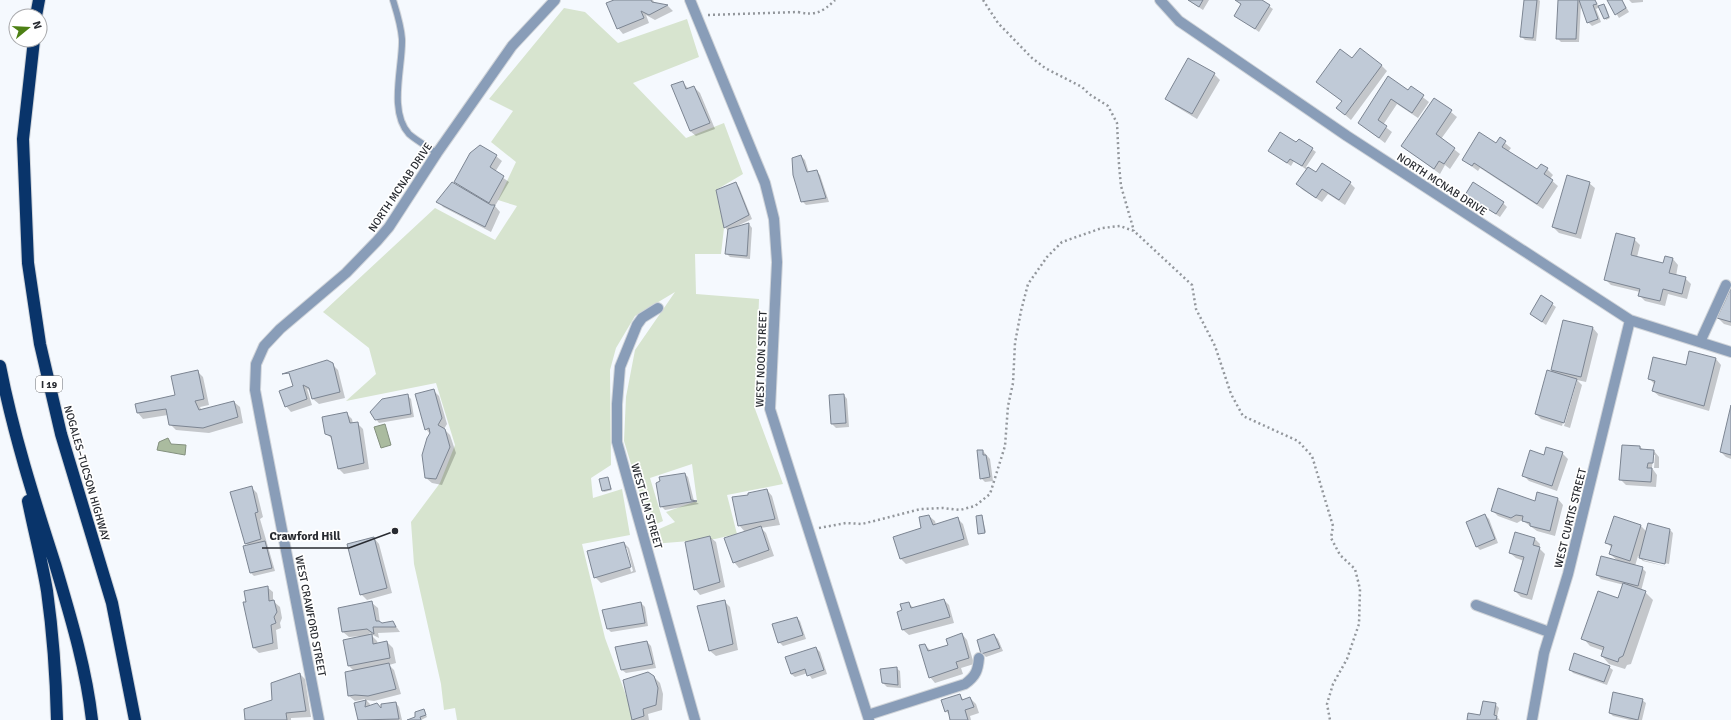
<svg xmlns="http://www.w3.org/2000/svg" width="1731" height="720" font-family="Signika,sans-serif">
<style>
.green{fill:#d7e4cf}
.water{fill:#aabb9f;stroke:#83907e}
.shadow{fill:#0003;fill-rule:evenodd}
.building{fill:#c0cad7;stroke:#7c8592}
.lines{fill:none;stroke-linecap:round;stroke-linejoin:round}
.lane-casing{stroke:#d0d4d9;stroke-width:8}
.street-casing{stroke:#d0d4d9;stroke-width:12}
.highway-casing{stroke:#d0d4d9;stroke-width:14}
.path{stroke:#93979c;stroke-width:2.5;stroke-dasharray:2 3;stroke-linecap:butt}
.lane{stroke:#899db8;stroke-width:6}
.street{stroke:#899db8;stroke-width:10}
.highway{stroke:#09346a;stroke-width:12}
.labels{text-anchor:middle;stroke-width:3.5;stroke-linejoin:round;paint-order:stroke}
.shield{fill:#fff;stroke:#686b6f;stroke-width:1}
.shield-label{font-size:10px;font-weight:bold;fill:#282b31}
.street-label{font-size:11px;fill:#282b31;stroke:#fff}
.leader{fill:none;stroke:#282b31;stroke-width:1.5}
.callout-dot{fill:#282b31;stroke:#fff;stroke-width:1.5}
.callout-label{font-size:12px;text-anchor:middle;font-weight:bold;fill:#282b31;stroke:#fff;stroke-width:3.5;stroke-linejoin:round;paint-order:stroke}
</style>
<rect width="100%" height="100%" fill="#f5f9fe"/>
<path class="green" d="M564,8L585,12L618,43L687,19L699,57L633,83L686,138L724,123L743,174L716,190L724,228L721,254H695L696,294L759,299L755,409L783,484L727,495L737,534L715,539L652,544L648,534L675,522L666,512L697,501L692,464L650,478L663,521L650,527L624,441L626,397L635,350L675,292L635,316L616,348L610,370L611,465L591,478L593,498L622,489L630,535L582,544L605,638L635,720H457L455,708L444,710L441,684L414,564L411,522L440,483L455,445L436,383L346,401L376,374L369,348L323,312L435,208L495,240L517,206L498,200L516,162L491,142L513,111L489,99Z"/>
<path class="water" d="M385,424L391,445L381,448L374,427Z
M168,438L171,444L186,445L185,455L157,450L159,442Z"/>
<path class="shadow" d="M616,0H653L655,4L668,6L673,11L655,20L646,15L649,23L623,34L618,28Z
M1188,0H1209L1203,10Z
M1236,0H1260L1273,9L1259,32L1235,15L1242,5Z
M1525,0H1539L1540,1L1536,41L1525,40L1521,36Z
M1559,0H1595L1599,7L1604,5L1606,7L1610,18L1606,20L1600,7L1596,9L1601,22L1592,26L1588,22L1581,3L1579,42H1561L1557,38Z
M1608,0H1622L1629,12L1619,18Z
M1629,0H1643V2L1632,3Z
M1353,59L1381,65L1387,71L1351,120L1337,108L1342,101L1318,82Z
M1214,74L1220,80L1197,119L1172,104L1166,98Z
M1388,78L1409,91L1411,88L1429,102L1418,118L1397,104L1383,125L1392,132L1385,143L1359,123Z
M682,82L689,89L694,87L700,93L715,129L696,136L690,131L672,86Z
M1435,99L1457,117L1441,139L1460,154L1450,169L1445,165L1440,174L1402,146Z
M1500,139L1511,148L1508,152L1537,171L1547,169L1553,175L1550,179L1558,186L1543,209L1480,168L1478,171L1463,160L1497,145Z
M1297,144L1312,149L1316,152L1306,167L1316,174L1350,183L1355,188L1345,205L1328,194L1322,202L1303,190L1297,184L1307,170L1294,161L1291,166L1269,151Z
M496,156L502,161L495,172L509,182L495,206L500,212L491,232L443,207L438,201L462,188L455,182Z
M801,156L805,160L809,173L816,171L820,175L829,202L806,205L802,201Z
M1589,183L1595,188L1581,239L1559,233L1553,227Z
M736,184L739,187L752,219L735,227L749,224L752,228L750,259L730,257L726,253L728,231L725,227Z
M1466,195L1503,203L1507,207L1500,217Z
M1634,239L1640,245L1637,257L1664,264L1673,259L1678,265L1676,276L1685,278L1691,284L1687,299L1668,294L1665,306L1645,301L1639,295L1640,292L1611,285L1605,279Z
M1731,291V326L1724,324L1718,318Z
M1542,297L1556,307L1546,325L1531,314Z
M1564,321L1593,328L1598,334L1586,382L1577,380L1582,385L1570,428L1564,426L1577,381H1575L1562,426L1541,419L1536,414L1548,371H1552Z
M1716,359L1721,365L1709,411L1659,396L1653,391L1655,385L1649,378Z
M332,364L338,370L345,398L319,404L313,399L311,391L307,389L312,405L291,412L286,406L294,387Z
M197,371L203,377L209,405L200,407L202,411L234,402L240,407L243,423L209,433L176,430L170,424L168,415L143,419L138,413L176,395Z
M433,390L439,396L447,424L444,429L450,435L456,453L442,485L432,483L426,478L430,434L426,429Z
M407,395L411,399L414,417L379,423L376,419Z
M844,395L847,399L849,427L836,428L832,424Z
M1731,409V459L1726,457L1721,452Z
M346,413L352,419L353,424L357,423L363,429L369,469L344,474L339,469L332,439L326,433Z
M1640,447L1644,450L1654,451L1659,457V468H1654L1655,455H1653L1652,468L1657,475L1656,487L1626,485L1621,480Z
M983,451L990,459L993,481L985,482L981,478Z
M1562,453L1568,459L1557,491L1529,481L1523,475L1544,456Z
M685,474L688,477L694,501L699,504L665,510L661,506Z
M608,478L612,490L604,492L603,491Z
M251,487L257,493L263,517L260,519L275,571L254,576L251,573L249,546L246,543Z
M767,490L772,496L780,525L761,528L766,533L774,556L739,568L734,562L745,532L739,525L749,496Z
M1558,499L1563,505L1555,536L1537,531L1522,520L1517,523L1498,516L1492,510Z
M1485,515L1489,519L1498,543L1480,550L1476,546Z
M929,516L935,521L936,525L957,518L963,524L969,545L906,564L900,558L923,529Z
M982,516L986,532L979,533Z
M1641,526L1647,532L1670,530L1673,533L1669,564L1643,558V560L1668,567L1643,561L1638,556L1635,566L1642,568L1646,572L1641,591L1645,592L1653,600L1631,664L1627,665L1625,669L1609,664L1602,656L1604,651L1590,646L1583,638L1619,600L1624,585L1601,579L1597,575L1618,561L1610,554L1612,548L1606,542Z
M710,537L716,542L725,587L700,595L695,589Z
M374,538L379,544L392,593L367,600L361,594Z
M1534,538L1540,544L1539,548L1545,554L1532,600L1521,597L1515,591L1524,561L1516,558L1510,553Z
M624,543L629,548L636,572L601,583L595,577ZM625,548H627L633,571L631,572Z
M267,587L273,592V601L280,607L282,618L280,623L281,628L276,630L278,649L259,653L253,647L248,602Z
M944,600L949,605L954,623L909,635L903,630L899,612L903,611L908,603L914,608Z
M724,601L730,607L738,650L716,656L710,651Z
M372,603L378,608L380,623L382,624L393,622L400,632L378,633L379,638L369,633L377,641L378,644L387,642L393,648L396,663L389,665L394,670L401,694L374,701L366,700L370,704L369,707L382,709L396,703L399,707L402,720H359L355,704L365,701V699L355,701L349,696L354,671L349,666L364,637V636L349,637L343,632Z
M641,603L645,607L648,626L611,632L608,629Z
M797,618L800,621L806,639L783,646L779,642Z
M962,634L967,640L974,664L961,668L963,674L935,683L930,677L925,645L931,651L949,645Z
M994,635L998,639L1003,651L986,657L982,653Z
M647,642L651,646L656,668L626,673L622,670Z
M816,648L820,652L827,674L812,679L808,673L795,677L791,674Z
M1609,667L1613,670L1607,685L1573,673L1570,669Z
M896,668L900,671L901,688L887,687L883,683Z
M300,674L305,679L311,717L291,718V720H246L273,701Z
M654,677L660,683L663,694L662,710L648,714L649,720H633L624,681Z
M959,695L964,700L970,698L976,704L979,713L970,716L971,720H951L950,716L946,711L942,701Z
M1642,700L1646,703L1642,720H1630L1613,716L1610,713Z
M1495,704L1499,708L1497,717L1500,720H1468L1481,716Z
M424,710L427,717L421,720H408L416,717Z"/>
<path class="building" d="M614,0H651L652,2L668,5L649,15L641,11L644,18L617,29L606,3Z
M1188,0H1203L1199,7Z
M1235,0H1262L1270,5L1255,29L1234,16L1241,4Z
M1524,0H1537L1533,38L1520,37Z
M1558,0H1578L1576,39H1556Z
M1579,0H1595L1597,4L1593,5L1598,19L1587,23Z
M1607,0H1622L1626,8L1615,15Z
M1604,4L1609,17L1604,19L1598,6Z
M1360,48L1382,65L1345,115L1336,108L1342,101L1316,82L1340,49L1352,58Z
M1188,58L1215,73L1192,114L1165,99Z
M1388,76L1408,90L1411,86L1424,95L1412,113L1391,99L1378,120L1387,126L1379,138L1358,123Z
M683,81L686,89L694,86L710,123L690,131L671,85Z
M1434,98L1452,110L1436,134L1455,148L1444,164L1439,161L1434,169L1401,146Z
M1280,132L1296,142L1299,139L1313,148L1302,166L1290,159L1287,163L1268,151Z
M1479,132L1496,143L1500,137L1506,141L1502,147L1537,169L1541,164L1548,168L1544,174L1553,180L1537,204L1474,163L1472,166L1462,160Z
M480,145L497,155L490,167L504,176L489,203L454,182L470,153Z
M801,155L807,172L817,170L826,198L801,202L793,175L792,158Z
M1322,163L1351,182L1339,200L1322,189L1316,198L1296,184L1308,167L1316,172Z
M1567,175L1590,182L1576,234L1552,227Z
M452,182L491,205H495L485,227L436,202Z
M736,182L749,215L724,228L716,190Z
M1473,182L1504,202L1496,214L1465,195Z
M749,223L747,256L725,254L728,229Z
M1616,233L1635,238L1631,255L1663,263L1665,256L1673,258L1669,273L1686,277L1682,294L1663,289L1660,301L1638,296L1640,289L1604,280Z
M1731,288V322L1717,318Z
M1541,295L1553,303L1542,322L1530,314Z
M1563,320L1593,327L1581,377L1551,370Z
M1689,351L1716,358L1704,406L1652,391L1655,381L1648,379L1653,357L1686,365Z
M327,360L333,363L340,392L312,399L309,388L303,385L307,399L285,407L279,391L293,386L289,373L282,374Z
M198,370L204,399L195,401L199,410L234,401L238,417L203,428L169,425L166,409L137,413L135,404L175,395L171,376Z
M1547,370L1577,379L1564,423L1535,414Z
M434,389L442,418L438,425L445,429L450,447L436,479L425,478L422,455L427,438L430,433L429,428L425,430L415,394Z
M408,394L411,414L375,420L370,412L382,399Z
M844,394L846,423L831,424L829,395Z
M1731,405V455L1720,452Z
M347,412L350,423L358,422L364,463L338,469L331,436L325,434L322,417Z
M1622,445L1640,446V449L1654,450L1653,463H1648L1647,468H1652L1651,482L1619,480Z
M1546,447L1563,452L1552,486L1522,476L1530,450L1544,455Z
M977,450H983V455H986L990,477L980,479Z
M685,473L691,500L697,501L660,507L656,483L660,481L659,477Z
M608,477L611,489L602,491L599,479Z
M252,486L258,512L255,513L261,539L245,544L230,492Z
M1498,488L1535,501L1537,492L1558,498L1550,531L1530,526V523L1522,521L1523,516L1516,515L1511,518L1491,511Z
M767,489L775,519L738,526L732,497L748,495V493Z
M1485,514L1495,539L1476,547L1466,522Z
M929,515L933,525L958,517L964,539L900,559L893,537L921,528L919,517Z
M982,515L985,533L978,534L976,516Z
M1614,516L1641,525L1630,561L1609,554L1612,545L1605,543Z
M1648,523L1670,529L1665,564L1639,558Z
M761,526L769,550L733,563L724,538Z
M1515,532L1535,538L1533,545L1540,547L1527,595L1514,591L1524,557L1509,553Z
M710,536L720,582L694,590L685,542Z
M374,537L387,588L360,595L347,544Z
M265,541L272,568L250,573L243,546Z
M624,542L631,567L594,578L587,551Z
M1601,556L1643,567L1638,586L1596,575Z
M1623,583L1646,591L1623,656L1619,658L1618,662L1601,656L1604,647L1581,639L1598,591L1618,598Z
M268,586L269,601L274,600L277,612L274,617L276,623L271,625L273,643L253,648L243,602H246L244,591Z
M944,599L950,617L902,630L897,612L902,610L900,604L909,602L911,608Z
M725,600L733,644L709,651L697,606Z
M372,601L376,621H379L382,623L393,621L396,627H373L374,634L367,629L342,632L338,608Z
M641,602L645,623L607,629L602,610Z
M797,617L803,635L778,643L772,624Z
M962,633L969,658L956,662L958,668L929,678L919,645L925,644L928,651L948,645L946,639Z
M372,634L373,644L387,641L390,658L348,666L343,640Z
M994,634L1000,648L981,654L977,640Z
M647,641L653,664L621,670L615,647Z
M816,647L824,670L807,676L805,669L791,674L785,657Z
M1574,653L1610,666L1604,682L1569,670Z
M389,663L396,689L368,696L355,695L348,696L345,672Z
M897,667L898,685L882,683L880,669Z
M648,672L654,676L658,688L656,705L643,709L644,716L632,720L623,680Z
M300,673L306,711L286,713L287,720H245L244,709L272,700L271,683Z
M1613,692L1643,699L1638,720L1609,713Z
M960,694L962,700L970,697L974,707L965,710L968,720H950L948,710L945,712L941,700Z
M366,700L365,707L377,703L381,708V704L396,702L399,719L358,720L354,703Z
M1483,701L1496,703L1494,715L1497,716L1496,720H1467L1468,713L1480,715Z
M424,709L426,715L420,717L421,720H407L415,717V712Z"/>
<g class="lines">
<defs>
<path id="lane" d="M393,0C397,13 401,25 402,39C403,66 388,111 409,134C417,141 428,147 437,153"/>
<path id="street" d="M690,0L765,183L774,219L777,262L770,409L869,720
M1160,0L1179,21L1347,136L1630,320L1731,352
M658,308L642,318L637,325L620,367L617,404V442L695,720
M1700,342L1726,285
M1476,605L1549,632
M868,715L965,684C976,676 978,670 979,658
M319,720L261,422L255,390L256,364L264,346L280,329L346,273L377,241L389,227L437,153L512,46L555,0
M1532,720L1544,653L1568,574L1630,320"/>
<path id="highway" d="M36,16L39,0
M34,40L23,139L28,263L40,344L61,434L112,603L135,720
M0,366C13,433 34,499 55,564C70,615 86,667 92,720
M28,501C34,531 42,561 47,591C53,634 56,677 57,720"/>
</defs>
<use href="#lane" class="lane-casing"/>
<use href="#street" class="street-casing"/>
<use href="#highway" class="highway-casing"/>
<path class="path" d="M983,0L998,23L1032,58L1045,68L1082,87L1089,94L1108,106L1117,123L1119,165L1121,186L1134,231
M708,15L798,12C815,16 823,12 835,0
M819,528L846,523L862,524L921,509L943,508L960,510L975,506L990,494L1005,446L1008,406L1013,383L1015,343L1021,311L1028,284L1047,257L1062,242L1102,228L1120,226L1134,231L1192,285L1196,309L1215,346L1231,394L1243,416L1298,441L1312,456L1333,526L1331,538L1340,555L1355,569L1360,589L1359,624L1347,659L1333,684L1327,704L1330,720"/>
<use href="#lane" class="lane"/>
<use href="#street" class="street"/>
<use href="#highway" class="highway"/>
</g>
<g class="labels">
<rect class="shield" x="36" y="376" width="26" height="16" rx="3"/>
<g class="shield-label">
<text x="49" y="388">I 19</text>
</g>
<g class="street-label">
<text transform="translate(1442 184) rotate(33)" y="4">NORTH MCNAB DRIVE</text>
<text transform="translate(400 187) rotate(-56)" y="4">NORTH MCNAB DRIVE</text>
<text transform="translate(761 359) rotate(-88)" y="4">WEST NOON STREET</text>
<text transform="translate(87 473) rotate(74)" y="4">NOGALES–TUCSON HIGHWAY</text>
<text transform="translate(647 506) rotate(74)" y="4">WEST ELM STREET</text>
<text transform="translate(1570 518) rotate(-76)" y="4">WEST CURTIS STREET</text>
<text transform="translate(311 616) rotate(79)" y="4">WEST CRAWFORD STREET</text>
</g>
</g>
<path class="leader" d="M395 531L349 548H262"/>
<circle class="callout-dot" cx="395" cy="531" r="4"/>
<g class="callout-label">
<text x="305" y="540">Crawford Hill</text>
</g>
<g transform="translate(28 28) rotate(72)"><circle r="19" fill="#ffffff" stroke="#a9aaad"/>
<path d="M0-3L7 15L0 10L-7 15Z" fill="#4d8014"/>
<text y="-6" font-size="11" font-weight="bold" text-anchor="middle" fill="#282b31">N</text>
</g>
</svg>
